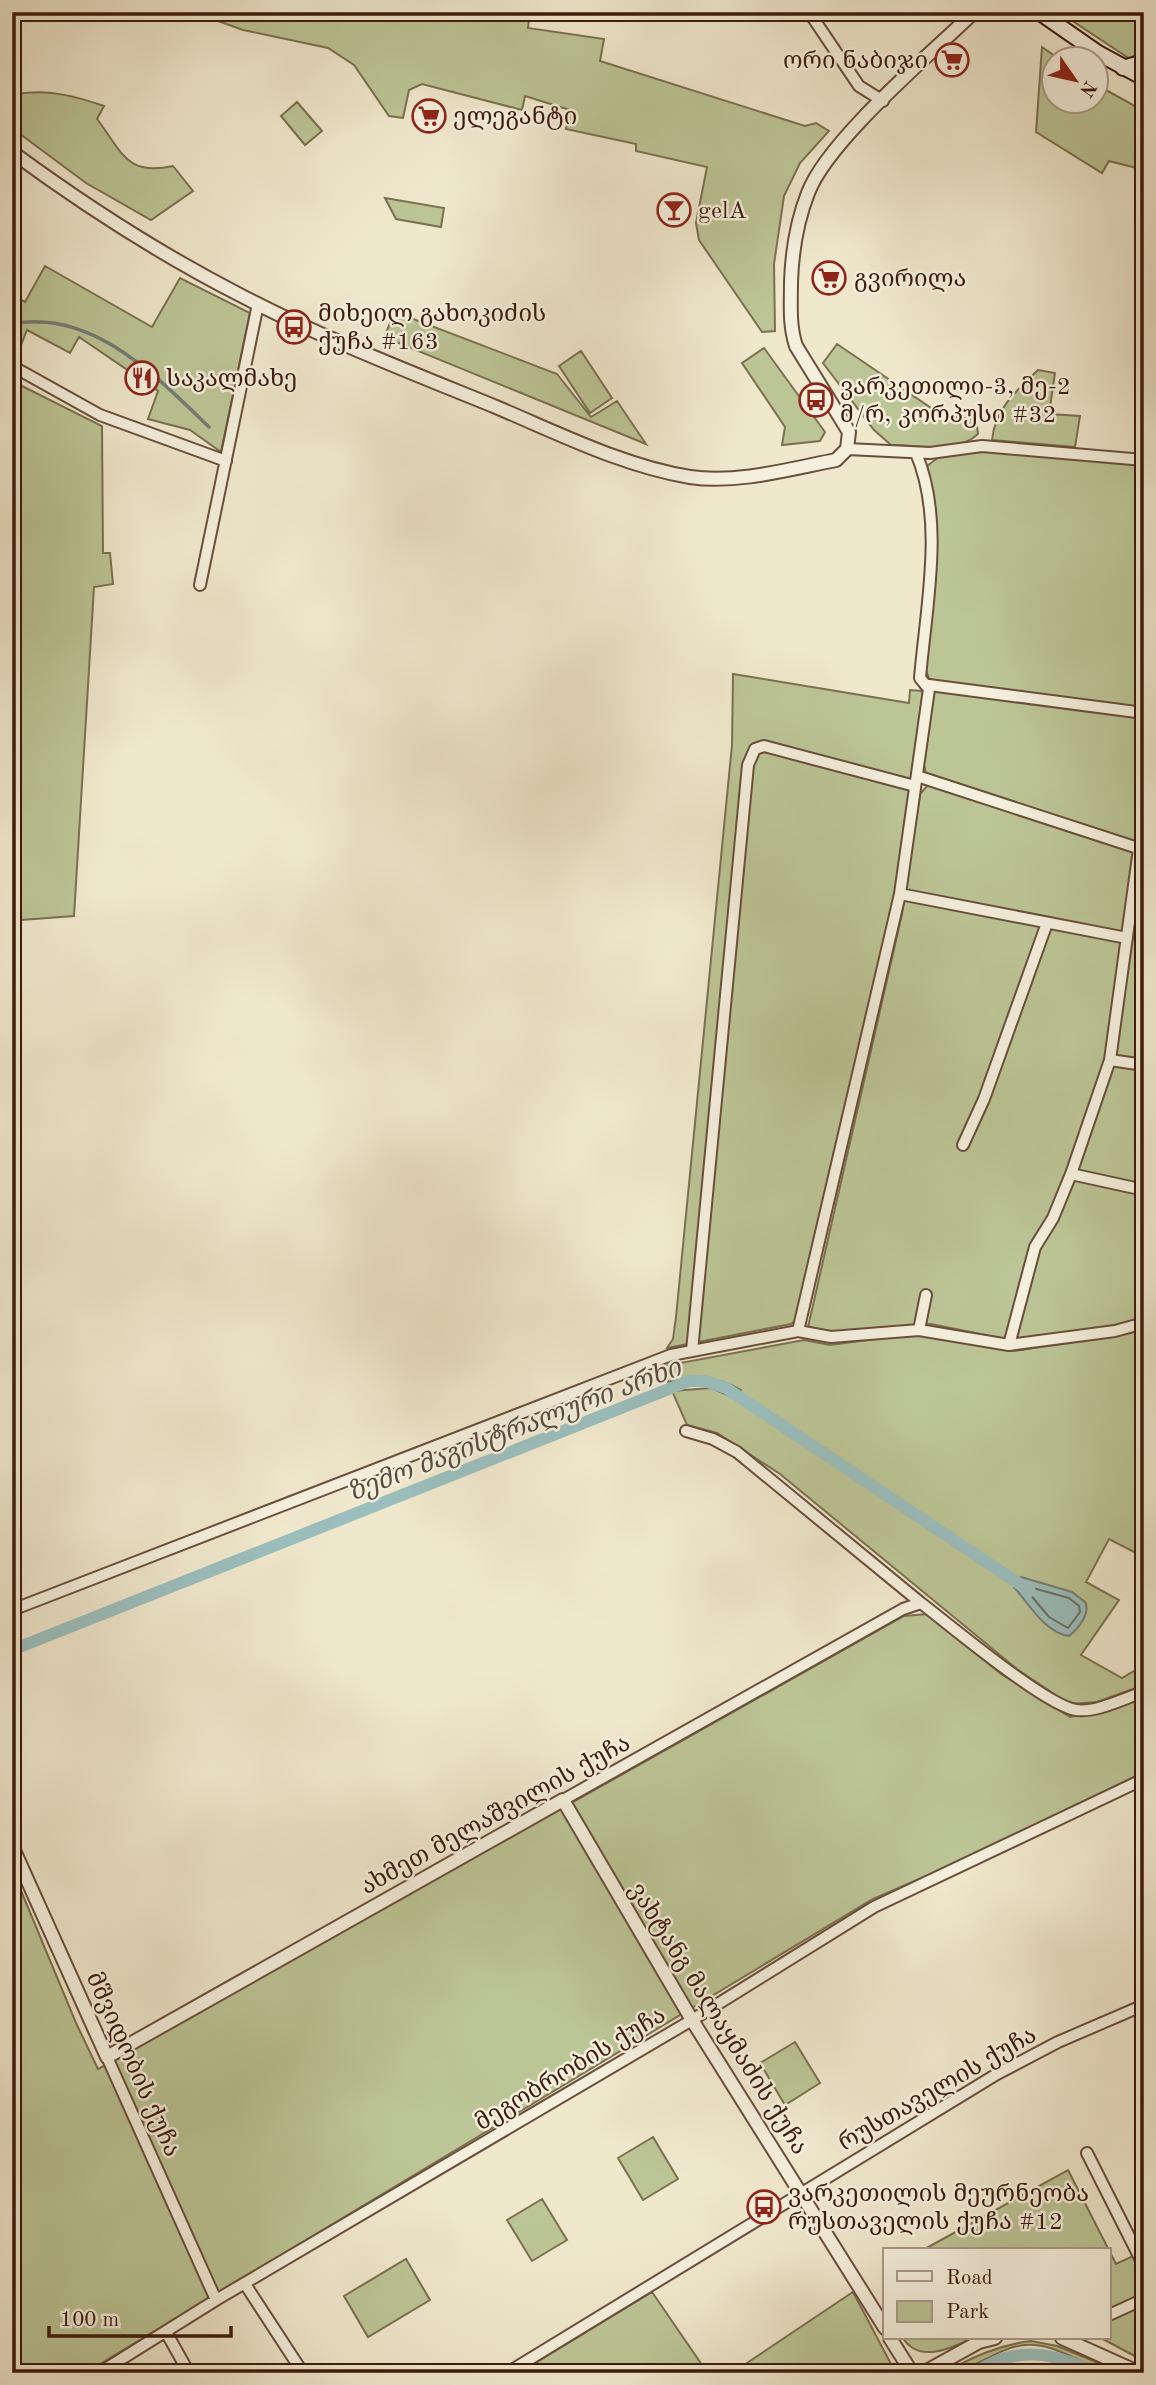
<svg xmlns="http://www.w3.org/2000/svg" width="1156" height="2385" font-family="'Old Standard TT','Noto Serif Georgian',serif">
<style>
.green{fill:#bcc596;stroke:#7c7050;stroke-width:2}
.water{fill:#9bbfbe;stroke:#757d76;stroke-width:2}
.lines{fill:none;stroke-linecap:round;stroke-linejoin:round}
.shore{stroke:#6c6c64;stroke-width:2}
.stream{stroke:#757d76;stroke-width:3.5}
.canal{stroke:#9bbfbe;stroke-width:12}
.minor-casing{stroke:#6a4e3c;stroke-width:14}
.tertiary-casing{stroke:#6a4e3c;stroke-width:16}
.secondary-casing{stroke:#3d1a0b;stroke-width:18}
.minor{stroke:#f5f0de;stroke-width:10}
.tertiary{stroke:#f5f0de;stroke-width:12}
.secondary{stroke:#f5f0de;stroke-width:14}
.labels{text-anchor:middle;stroke-width:5;stroke-linejoin:round;paint-order:stroke}
.poi-label{font-size:24px;fill:#3d1a0b;stroke:#f5f0de;text-anchor:start}
.street-label{font-size:24px;fill:#3d1a0b;stroke:#f5f0de}
.water-label{font-size:26px;font-style:italic;fill:#594c41;stroke:#f5f0de}
</style>
<rect width="100%" height="100%" fill="#f0e8cd"/>
<filter id="stains"><feTurbulence type="fractalNoise" baseFrequency=".00286" numOctaves="4"/><feColorMatrix values="0 0 0 0 .2 0 0 0 0 .09 0 0 0 0 .02 0 0 0 .5 -.17"/></filter>
<radialGradient id="worn" r=".72"><stop offset=".6" stop-color="#630" stop-opacity="0"/><stop offset="1" stop-color="#630" stop-opacity=".3"/></radialGradient>
<path class="green" d="M193,12H530L528,28L604,39L600,61L805,126L816,123L829,131L800,163L784,196L774,264L775,331L762,332L699,240L696,223L707,167L636,151V144L566,129L570,110L525,96L522,110L422,84L409,90L403,118L389,116L354,65L328,48L243,30Z
M1059,12H1128L1143,21L1144,49L1130,59Z
M1042,47L1059,59L1054,60V102H1096L1097,85L1144,111V170L1109,161L1102,173L1036,132Z
M12,91L17,94C48,89 75,96 104,106L97,119C123,153 126,176 173,166L193,191L151,220L86,183L12,128Z
M297,102L322,131L305,145L281,116Z
M385,198L444,208L441,227L396,219Z
M45,266L152,327L180,278L250,313L221,452L190,430L148,419L158,391L79,337L70,353L27,330L19,350L12,352V295L25,302Z
M395,312L557,374L591,417L617,401L646,444L384,337Z
M837,344L943,416L976,419L978,434C958,454 917,445 891,445L874,430L823,363Z
M764,348L825,432L820,441L782,445L785,427L742,363Z
M581,351L612,398L590,413L559,366Z
M1038,370L1055,373L1049,414L1080,416L1075,447L992,440C995,409 1016,391 1038,370Z
M12,381L102,426L103,553H110L113,584L94,587L74,916L21,920L12,907Z
M982,451L1062,455L1144,464V846L926,774L924,765L934,693L925,667L931,491L927,466L939,457Z
M733,674L909,703L910,690L923,691L895,890L798,1318L791,1324L667,1348L673,1339L676,1317L732,745Z
M928,785L1144,855V1318L1112,1327L1010,1340L931,1324L830,1332L808,1327L902,914L920,794Z
M1144,1330V1557L1109,1539L1086,1582L1119,1600L1081,1655L1122,1678L1144,1665V1685L1097,1702L1069,1704L1017,1669L780,1474L717,1433L687,1425L672,1391L711,1388L737,1399L741,1390C716,1375 697,1377 668,1382L664,1366L804,1340L830,1345L921,1333L1014,1351Z
M927,1614L1001,1674L1070,1717L1102,1711L1144,1698V1772L959,1862L873,1899L85,2373H12V1869L76,2023L98,2069L904,1616Z
M795,2042L820,2083L785,2105L760,2063Z
M653,2137L678,2179L643,2200L618,2158Z
M1068,2170L1116,2264L1133,2256L1144,2280V2361L1101,2338H1109V2250H923Z
M542,2199L567,2240L532,2261L507,2220Z
M406,2259L430,2300L368,2337L344,2296Z
M652,2292L700,2362L703,2373H519Z
M853,2292L891,2364L892,2373H732Z
M903,2338H973C952,2348 919,2364 903,2338Z
M1031,2341L1057,2346L1123,2373C1088,2373 1061,2342 1025,2345C994,2348 973,2373 944,2373C972,2357 999,2345 1031,2341Z"/>
<path class="water" d="M1021,1577L1072,1592L1085,1602C1091,1613 1078,1629 1069,1636C1045,1633 1029,1604 1014,1587Z"/>
<g class="lines">
<path class="shore" d="M1033,1588L1069,1598L1079,1606L1080,1612L1068,1628L1049,1617L1029,1593Z"/>
<path class="stream" d="M12,324C92,308 157,377 209,427"/>
<path class="canal" d="M12,1650L689,1381H705L726,1388L1030,1591
M975,2373C1015,2345 1054,2352 1096,2373"/>
<defs>
<path id="minor" d="M809,12L859,86L883,101
M12,366L100,415L226,461
M847,449L930,453L982,446L1144,460
M200,585L258,304
M929,685L1144,713
M917,776L1144,850
M900,894L1127,938
M1110,1060L1144,1065
M963,1145L984,1099L1047,923
M1071,1174L1110,1060L1139,849
M919,1330L926,1295
M798,1331L900,894L929,689L920,678C926,606 945,521 916,453
M1009,1345L1035,1247L1053,1218L1071,1174L1135,1188
M692,1351L748,765L755,749L764,746L915,786
M686,1431L713,1439L737,1452L921,1603
M12,1610L671,1355L798,1331L831,1337L919,1330L1009,1345L1115,1331L1144,1323
M563,1800L903,1609L921,1603C951,1626 1045,1705 1076,1710C1097,1713 1124,1698 1144,1692
M107,2057L216,2300
M1087,2153L1144,2266
M245,2284L303,2373
M1109,2315L1144,2299
M166,2332L189,2373
M99,2373L216,2300L692,2020L874,1907L1144,1779
M507,2373L997,2074L1058,2042L1144,2005"/>
<path id="tertiary" d="M12,152C84,205 160,254 240,295C322,338 410,372 496,407C558,433 623,466 690,477C737,484 790,469 836,460L847,449L849,432L796,346C789,325 791,304 791,282C792,252 797,221 808,193C828,140 930,55 974,12
M12,1846L107,2057L563,1800L692,2020L885,2328
M890,2338L912,2373
M1062,2338L1140,2373
M923,2373L979,2342L995,2338"/>
<path id="secondary" d="M1039,12L1098,53L1144,78
M1123,68L1144,62"/>
</defs>
<use href="#minor" class="minor-casing"/>
<use href="#tertiary" class="tertiary-casing"/>
<use href="#secondary" class="secondary-casing"/>
<use href="#minor" class="minor"/>
<use href="#tertiary" class="tertiary"/>
<use href="#secondary" class="secondary"/>
</g>
<defs>
<symbol id="supermarket-ring" viewBox="-11 -11 22 22"><circle r="9.5" fill="#f5f0de" stroke="#8f2418" stroke-width="1.5"/><path d="M-6-5.5h2.5l.6 2H6L4.5 2H-2.5L-4.4-4H-6ZM-1.5 3.2a1.3 1.3 0 1 0 .1 0ZM3 3.2a1.3 1.3 0 1 0 .1 0Z" fill="#8f2418"/></symbol>
<symbol id="bar-ring" viewBox="-11 -11 22 22"><circle r="9.5" fill="#f5f0de" stroke="#8f2418" stroke-width="1.5"/><path d="M-6-5H6L.8 .8V4.5H3.5V6h-7V4.5H-.8V.8Z" fill="#8f2418"/></symbol>
<symbol id="bus-ring" viewBox="-11 -11 22 22"><circle r="9.5" fill="#f5f0de" stroke="#8f2418" stroke-width="1.5"/><path d="M-5-6H5V4H4V6H2V4H-2V6H-4V4H-5ZM-3.5-4V0h7V-4ZM-3.5 1.2v1.5H-2V1.2ZM2 1.2v1.5H3.5V1.2Z" fill="#8f2418"/></symbol>
<symbol id="restaurant-ring" viewBox="-11 -11 22 22"><circle r="9.5" fill="#f5f0de" stroke="#8f2418" stroke-width="1.5"/><path d="M-5-6h1v4h1v-4h1v4h1v-4h1v5L-1.5 .5V6h-2V.5L-5-1ZM5-6V6H3V1.5H1.5Q1.5-4 5-6Z" fill="#8f2418"/></symbol>
</defs>
<g fill-rule="evenodd">
<use href="#supermarket-ring" x="933" y="41" width="38" height="38"/>
<use href="#supermarket-ring" x="410" y="97" width="38" height="38"/>
<use href="#bar-ring" x="655" y="191" width="38" height="38"/>
<use href="#supermarket-ring" x="810" y="259" width="38" height="38"/>
<use href="#bus-ring" x="275" y="308" width="38" height="38"/>
<use href="#restaurant-ring" x="123" y="359" width="38" height="38"/>
<use href="#bus-ring" x="797" y="381" width="38" height="38"/>
<use href="#bus-ring" x="745" y="2188" width="38" height="38"/>
</g>
<g class="labels">
<g class="poi-label">
<text x="928" y="68" text-anchor="end">ორი ნაბიჯი</text>
<text x="453" y="124">ელეგანტი</text>
<text x="698" y="218">gelA</text>
<text x="854" y="286">გვირილა</text>
<text x="318" y="321">მიხეილ გახოკიძის<tspan x="318" dy="28">ქუჩა #163</tspan></text>
<text x="166" y="386">საკალმახე</text>
<text x="840" y="394">ვარკეთილი-3, მე-2<tspan x="840" dy="28">მ/რ, კორპუსი #32</tspan></text>
<text x="788" y="2201">ვარკეთილის მეურნეობა<tspan x="788" dy="28">რუსთაველის ქუჩა #12</tspan></text>
</g>
<g class="street-label">
<text transform="translate(495 1814) rotate(-29)" y="8">ახმეთ მელაშვილის ქუჩა</text>
<text transform="translate(719 2018) rotate(58)" y="8">ვახტანგ მალაყმაძის ქუჩა</text>
<text transform="translate(134 2064) rotate(66)" y="8">მშვიდობის ქუჩა</text>
<text transform="translate(570 2068) rotate(-31)" y="8">მეგობრობის ქუჩა</text>
<text transform="translate(937 2088) rotate(-30)" y="8">რუსთაველის ქუჩა</text>
</g>
<g class="water-label">
<text transform="translate(514 1429) rotate(-21)" y="9">ზემო მაგისტრალური არხი</text>
</g>
</g>
<rect width="1156" height="2385" fill="none" stroke="#f0e8cd" stroke-width="42"/>
<rect x="14" y="14" width="1128" height="2357" fill="none" stroke="#3d1a0b" stroke-width="3.5"/>
<rect x="21" y="21" width="1114" height="2343" fill="none" stroke="#3d1a0b" stroke-width="2"/>
<rect x="883" y="2248" width="228" height="91" fill="#f5f0de" stroke="#ab9a8a" stroke-width="2"/>
<rect x="897" y="2271" width="35" height="10" fill="#f5f0de" stroke="#ab9a8a" stroke-width="2"/>
<text x="946" y="2284" font-size="21" fill="#3d1a0b">Road</text>
<rect x="897" y="2301" width="35" height="21" fill="#bcc596" stroke="#ab9a8a" stroke-width="2"/>
<text x="946" y="2318" font-size="21" fill="#3d1a0b">Park</text>
<g transform="translate(1075 80) rotate(124)"><circle r="33" fill="#f5f0de" stroke="#ab9a8a" stroke-width="2"/>
<path d="M0-5L12 26L0 18L-12 26Z" fill="#8f2418"/>
<text y="-10" font-size="19" font-weight="bold" text-anchor="middle" fill="#3d1a0b">N</text>
</g>
<path d="M49 2326v10h182v-10" fill="none" stroke="#3d1a0b" stroke-width="3.5"/>
<text x="60" y="2326" font-size="21" fill="#3d1a0b" stroke="#f5f0de" stroke-width="5" paint-order="stroke">100 m</text>
<rect width="100%" height="100%" filter="url(#stains)"/>
<rect width="100%" height="100%" fill="url(#worn)"/>
</svg>
